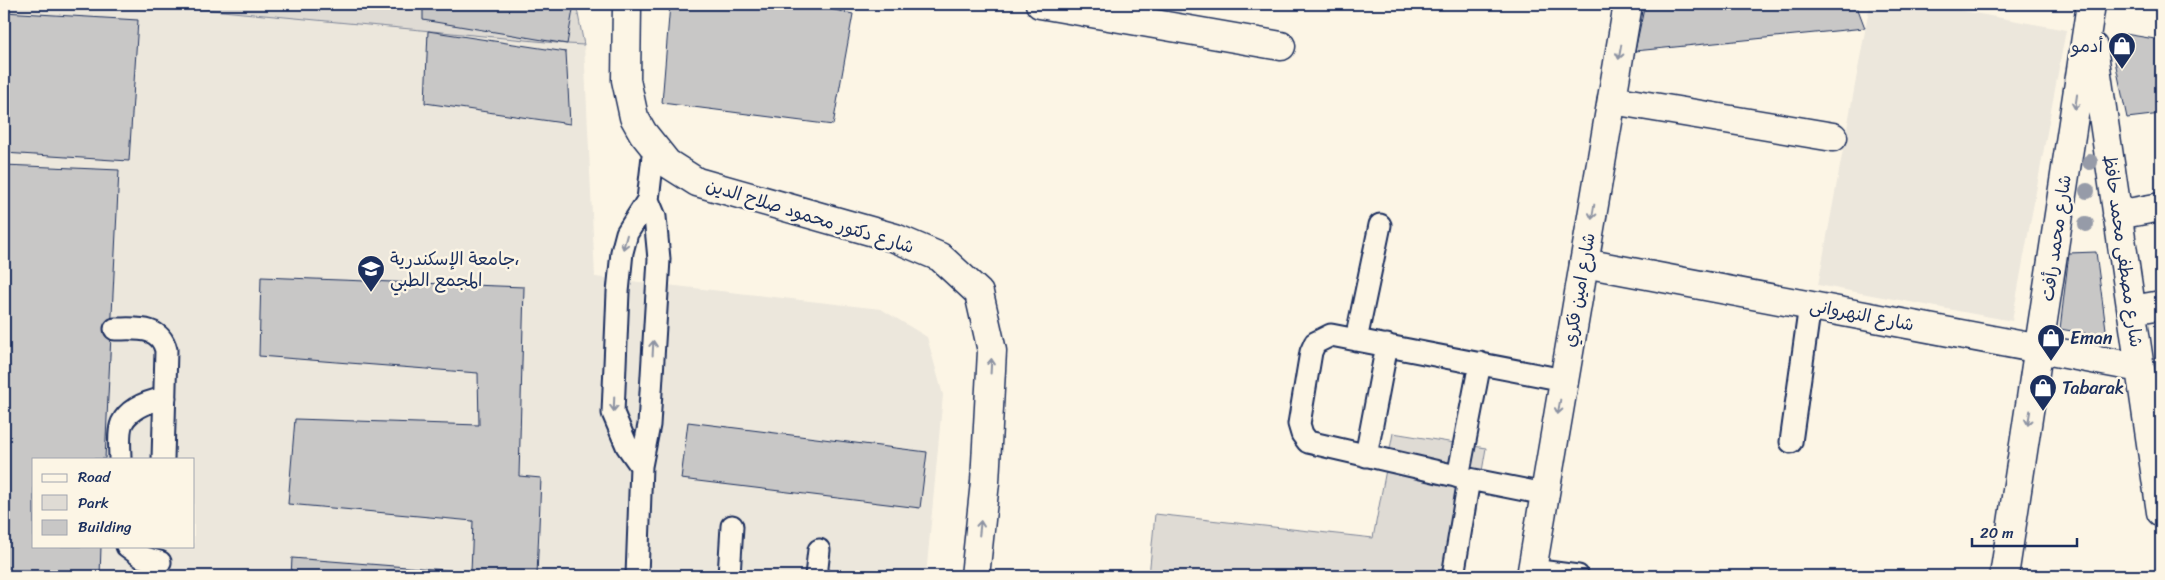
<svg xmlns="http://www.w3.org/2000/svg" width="2165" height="580" font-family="Sriracha,'Playpen Sans Arabic',sans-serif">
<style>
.built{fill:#ece7dc;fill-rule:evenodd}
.green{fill:#dfdbd4;stroke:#7d8599}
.building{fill:#c8c7c6;stroke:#1b2f5e}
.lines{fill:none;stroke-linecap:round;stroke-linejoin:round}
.lane-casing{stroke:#1b2f5e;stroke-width:25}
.street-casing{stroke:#1b2f5e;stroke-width:31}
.secondary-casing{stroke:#1b2f5e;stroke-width:31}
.path{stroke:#1b2f5e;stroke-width:3;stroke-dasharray:5 4;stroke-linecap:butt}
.lane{stroke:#fcf5e5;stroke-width:21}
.street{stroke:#fcf5e5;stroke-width:28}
.secondary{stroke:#fcf5e5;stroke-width:28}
.tree{fill:#969ba8}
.oneway{stroke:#8c92a2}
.labels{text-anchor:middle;stroke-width:5;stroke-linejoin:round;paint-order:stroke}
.poi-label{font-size:18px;fill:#1b2f5e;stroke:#fcf5e5;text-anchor:start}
.street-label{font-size:18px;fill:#1b2f5e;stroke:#fcf5e5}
</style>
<rect width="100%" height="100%" fill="#fcf5e5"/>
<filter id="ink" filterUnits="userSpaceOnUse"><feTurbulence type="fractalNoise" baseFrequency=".02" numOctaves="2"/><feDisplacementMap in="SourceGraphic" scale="10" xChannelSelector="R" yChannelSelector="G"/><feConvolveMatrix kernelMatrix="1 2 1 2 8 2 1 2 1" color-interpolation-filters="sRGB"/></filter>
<g filter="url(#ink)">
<path class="built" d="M4,4H149L584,45L595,277L881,309L927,337L943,395L926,576H4ZM34,459H194V546H34Z
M1870,4H1926L2066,30L2012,321L1818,285Z"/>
<path class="green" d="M149,4H576L584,45L567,44Z
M1393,433L1486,448L1464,576H1149L1155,514L1373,538Z"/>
<path class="building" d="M423,4H574L567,44L423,20Z
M670,4H807L853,14L833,125L662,103Z
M1645,4H1856L1865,28L1635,51Z
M4,12L138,20L129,161L4,153Z
M428,31L566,52L570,124L425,103Z
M2125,34L2161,40V114L2127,118L2112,47Z
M4,165L119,170L105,459H34V546H101L100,576H4Z
M2096,252L2107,337L2060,329L2069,253Z
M261,277L524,287L519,476L541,478L537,576H291L292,558L471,572L473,521L288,504L295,419L479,425L478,373L259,356Z
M688,422L927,452L920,508L681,479Z"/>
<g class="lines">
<defs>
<path id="lane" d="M115,329C136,329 160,325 166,350L163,459
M1356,340L1380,225
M1791,442L1810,305
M1366,456L1387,345
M120,459C120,449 118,432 122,423C129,408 150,401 165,398
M641,466L627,446L613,413L618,292L622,252L627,233L648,200
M1458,477L1480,363
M1545,494L1469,479L1308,442L1302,434L1299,424L1311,352L1315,343L1331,335L1564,380
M127,546L142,557L160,562
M1532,570L1578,576
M637,576L641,466L649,425L659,259L655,217L648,200L654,147
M729,576L732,526
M816,576L819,550
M1453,576L1469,479"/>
<path id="street" d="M627,4L626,80L634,117L643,133L667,163L697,182L895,238L940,257L979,293L992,351L985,482L975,576
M1040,4L1281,46
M2093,47L2161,512
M1612,100L1833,137
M2117,215L2161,207
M1584,263L2140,368
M2132,310L2161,305
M2004,576L2091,4"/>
<path id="secondary" d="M1531,576L1628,4"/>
</defs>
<use href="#lane" class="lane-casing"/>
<use href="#street" class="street-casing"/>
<use href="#secondary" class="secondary-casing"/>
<path class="path" d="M2036,574L2050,576"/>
<use href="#lane" class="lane"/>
<use href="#street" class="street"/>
<use href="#secondary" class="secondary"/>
</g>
<g class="tree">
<circle cx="2090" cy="162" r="8"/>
<circle cx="2087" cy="191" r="8"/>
<circle cx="2086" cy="224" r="8"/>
</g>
<defs><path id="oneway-shaft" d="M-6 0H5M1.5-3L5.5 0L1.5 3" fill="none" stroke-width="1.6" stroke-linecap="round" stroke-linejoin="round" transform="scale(1.25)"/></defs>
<g class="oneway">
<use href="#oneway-shaft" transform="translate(1620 52) rotate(100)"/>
<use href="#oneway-shaft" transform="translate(2076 102) rotate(98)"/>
<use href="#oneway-shaft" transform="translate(1593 212) rotate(100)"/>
<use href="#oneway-shaft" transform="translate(625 242) rotate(105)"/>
<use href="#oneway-shaft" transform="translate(653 348) rotate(-87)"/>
<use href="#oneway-shaft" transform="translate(991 366) rotate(-87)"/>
<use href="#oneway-shaft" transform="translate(614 404) rotate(92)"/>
<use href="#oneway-shaft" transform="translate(1559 407) rotate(100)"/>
<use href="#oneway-shaft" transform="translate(2029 418) rotate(99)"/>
<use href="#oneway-shaft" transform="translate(980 528) rotate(-84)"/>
</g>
</g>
<defs>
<symbol id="shop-pin" viewBox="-11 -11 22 30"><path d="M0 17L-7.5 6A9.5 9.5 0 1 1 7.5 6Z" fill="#1b2f5e" stroke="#fcf5e5"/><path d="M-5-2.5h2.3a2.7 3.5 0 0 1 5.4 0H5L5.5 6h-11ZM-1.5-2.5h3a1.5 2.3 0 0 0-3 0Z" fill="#fff"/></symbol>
<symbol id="university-pin" viewBox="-11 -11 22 30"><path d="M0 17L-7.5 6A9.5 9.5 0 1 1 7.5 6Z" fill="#1b2f5e" stroke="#fcf5e5"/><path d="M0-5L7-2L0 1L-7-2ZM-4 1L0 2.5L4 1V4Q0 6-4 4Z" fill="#fff"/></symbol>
</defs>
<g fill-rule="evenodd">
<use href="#shop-pin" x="2106" y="30" width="32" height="43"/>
<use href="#university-pin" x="355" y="253" width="32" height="43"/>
<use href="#shop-pin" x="2035" y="322" width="32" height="43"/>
<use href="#shop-pin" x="2027" y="372" width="32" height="43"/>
</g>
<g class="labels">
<g class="poi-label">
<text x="2103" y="52" text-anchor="end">أدمو</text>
<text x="390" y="265">جامعة الإسكندرية،<tspan x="390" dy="21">المجمع الطبي</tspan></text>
<text x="2070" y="344">Eman</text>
<text x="2062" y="394">Tabarak</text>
</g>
<g class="street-label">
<text transform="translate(810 216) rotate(17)" y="6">شارع دكتور محمود صلاح الدين</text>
<text transform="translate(2056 238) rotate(-82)" y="6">شارع محمد رأفت</text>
<text transform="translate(2123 251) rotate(82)" y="6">شارع مصطفى محمد حافظ</text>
<text transform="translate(1579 290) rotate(-80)" y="6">شارع امين فكري</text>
<text transform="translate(1862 315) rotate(11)" y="6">شارع النهروانى</text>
</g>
</g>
<rect width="2165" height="580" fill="none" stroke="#fcf5e5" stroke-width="20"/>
<rect x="10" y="10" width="2145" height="560" fill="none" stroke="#1b2f5e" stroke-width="2" filter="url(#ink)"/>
<rect x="32" y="458" width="162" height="90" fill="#fcf5e5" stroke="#a2a6af"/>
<rect x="42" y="474" width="25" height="8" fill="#fcf5e5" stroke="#a2a6af"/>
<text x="78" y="482" font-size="15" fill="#1b2f5e">Road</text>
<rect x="42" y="495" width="25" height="15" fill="#dfdbd4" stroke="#a2a6af"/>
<text x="78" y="508" font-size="15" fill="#1b2f5e">Park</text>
<rect x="42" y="520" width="25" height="15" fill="#c8c7c6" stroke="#a2a6af"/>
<text x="78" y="532" font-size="15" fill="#1b2f5e">Building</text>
<path d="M1972 538v8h105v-8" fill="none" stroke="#1b2f5e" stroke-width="2.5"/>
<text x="1980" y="538" font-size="15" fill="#1b2f5e" stroke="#fcf5e5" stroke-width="4" paint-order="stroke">20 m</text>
</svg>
